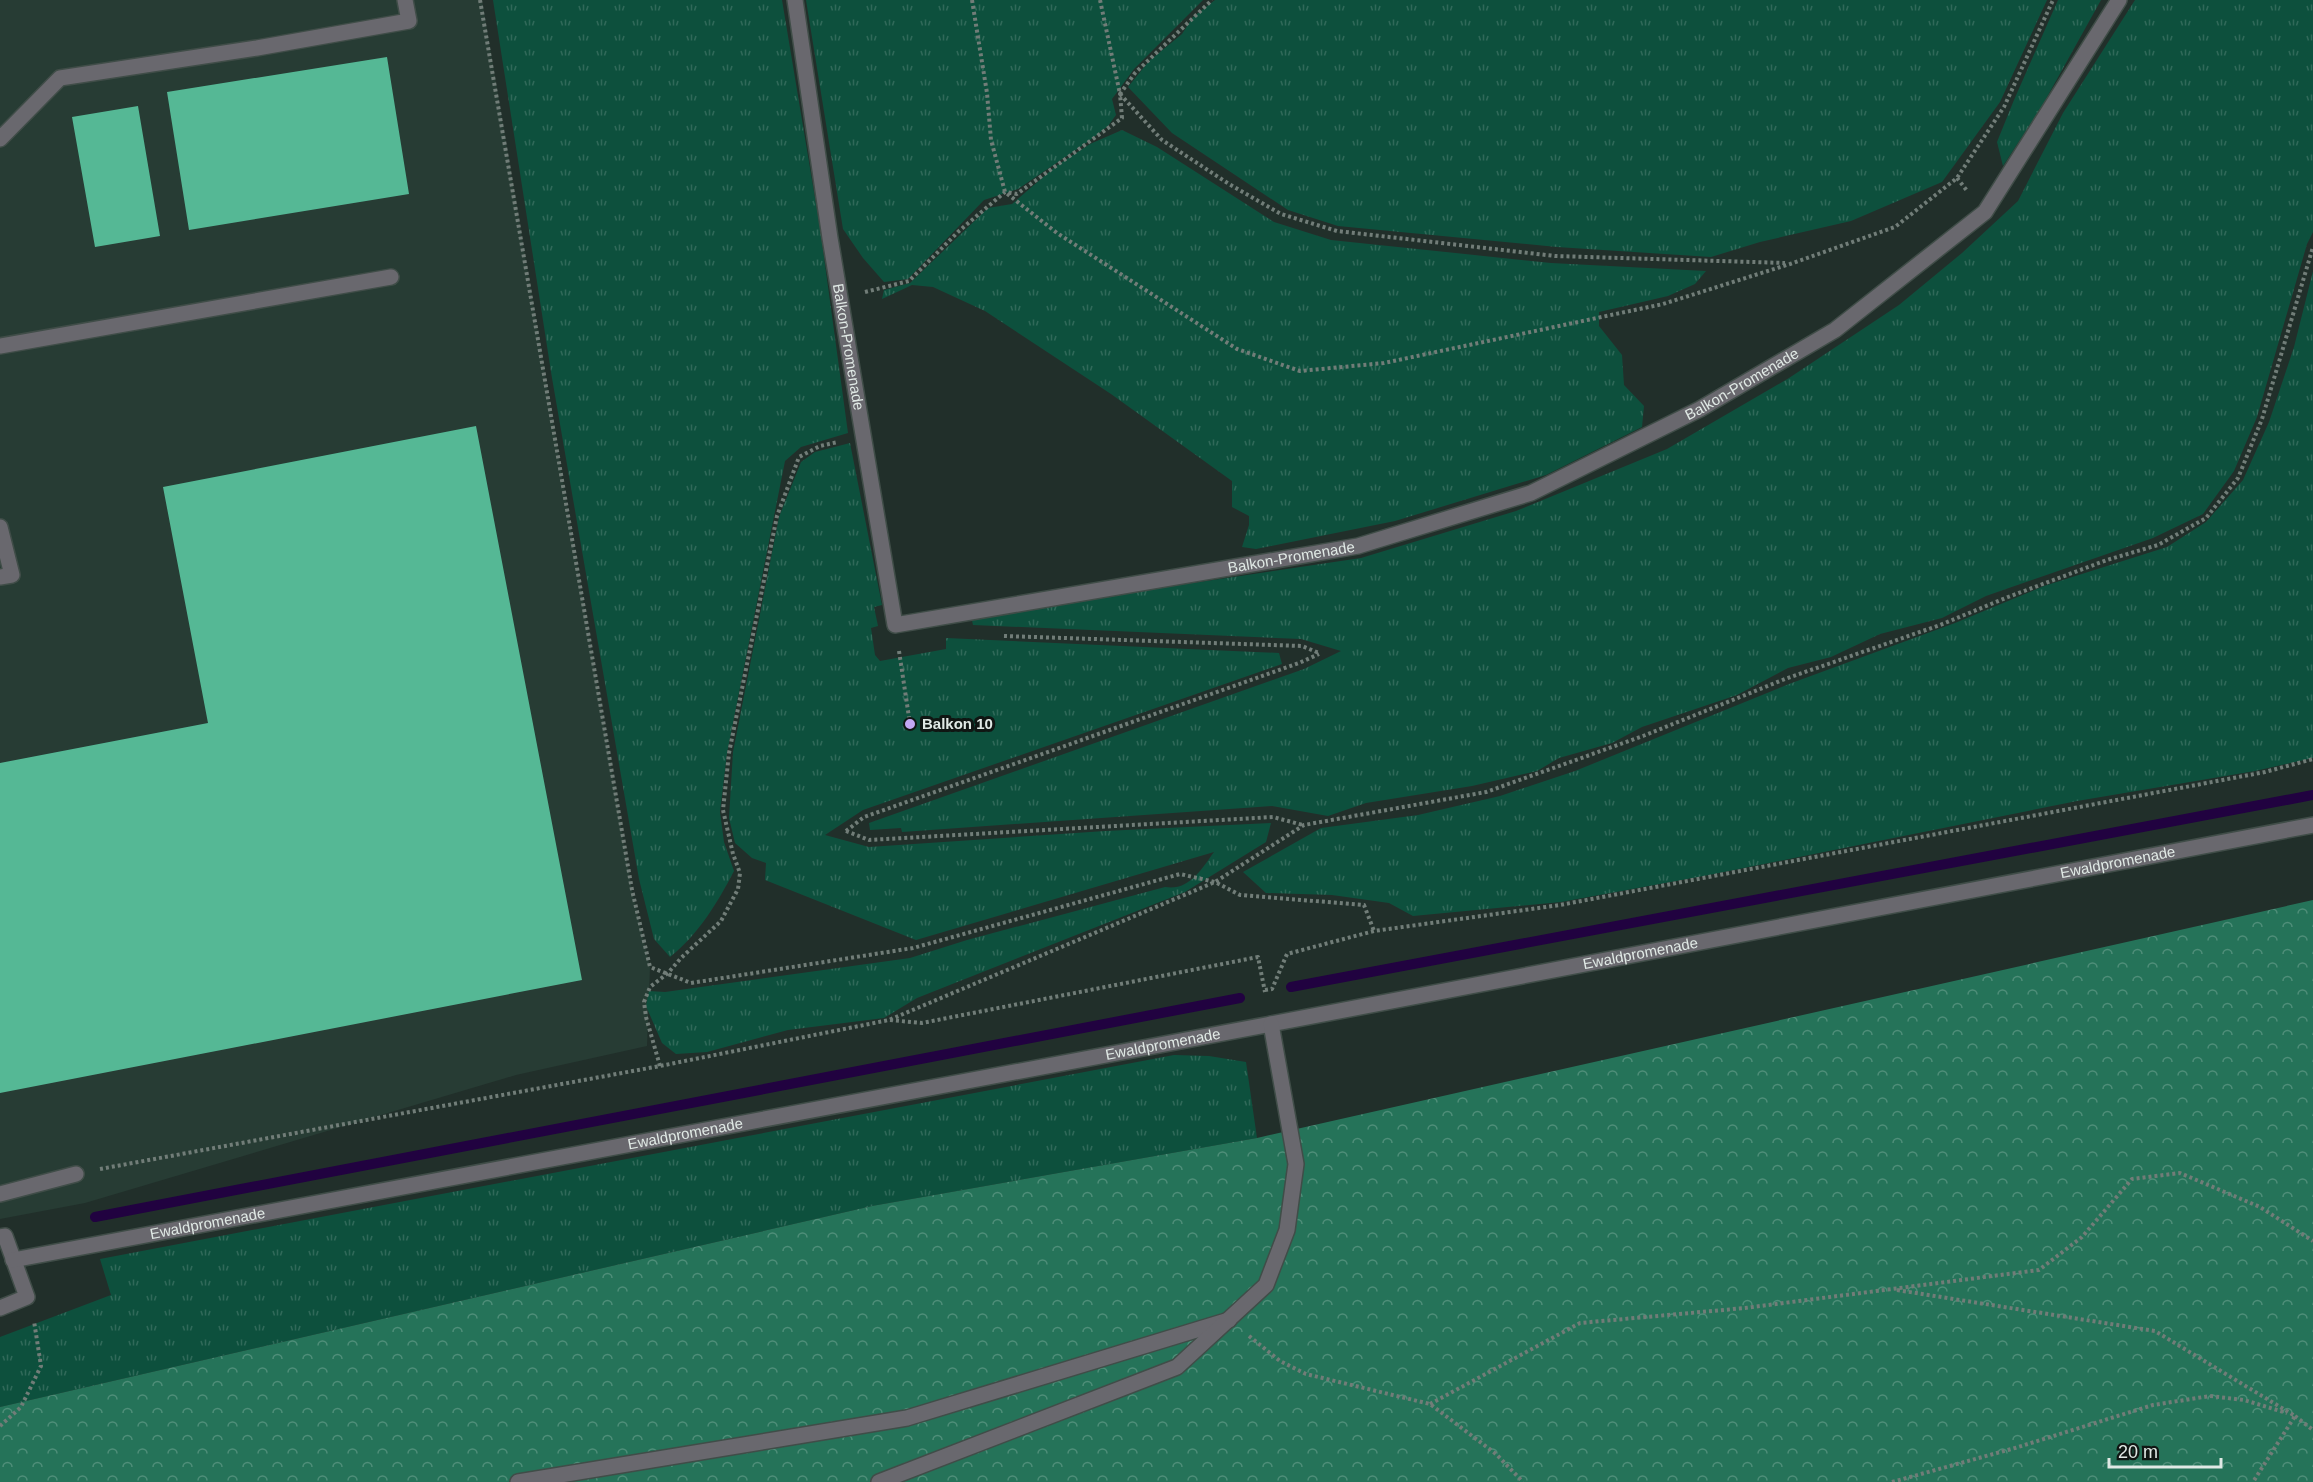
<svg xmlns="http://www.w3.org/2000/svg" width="2313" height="1482" font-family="Arial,sans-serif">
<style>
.built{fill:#273c34}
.grass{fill:url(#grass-tufts)}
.forest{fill:url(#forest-crowns)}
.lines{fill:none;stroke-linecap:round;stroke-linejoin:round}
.stream{stroke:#210240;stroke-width:10}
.building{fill:#55b895}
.minor-casing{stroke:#404d48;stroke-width:18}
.path{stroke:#717d78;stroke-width:4;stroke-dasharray:3 3;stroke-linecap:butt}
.minor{stroke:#69686e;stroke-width:15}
.poi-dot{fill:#c2a8f2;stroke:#101613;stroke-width:2}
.labels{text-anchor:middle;stroke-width:6;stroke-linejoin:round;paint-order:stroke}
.street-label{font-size:15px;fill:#e0e9e5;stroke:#101613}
.poi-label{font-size:15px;font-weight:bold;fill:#e0e9e5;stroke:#101613;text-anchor:start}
</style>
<defs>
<pattern id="grass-tufts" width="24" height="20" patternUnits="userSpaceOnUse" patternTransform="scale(1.5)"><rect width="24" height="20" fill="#0d503d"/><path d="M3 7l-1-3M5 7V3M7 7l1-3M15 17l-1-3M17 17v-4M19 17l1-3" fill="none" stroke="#306959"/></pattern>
<pattern id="forest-crowns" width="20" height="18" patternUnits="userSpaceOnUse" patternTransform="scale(1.5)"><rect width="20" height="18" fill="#257359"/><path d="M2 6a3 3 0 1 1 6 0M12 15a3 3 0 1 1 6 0" fill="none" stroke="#4f8e79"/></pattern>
</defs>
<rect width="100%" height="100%" fill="#212f2a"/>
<path class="built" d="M0,0H482L632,890L650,967L647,1046L516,1075L85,1203L0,1219Z"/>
<path class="grass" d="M493,0H782L820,228L848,433L801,447L785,461L727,753L720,812L724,842L734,871C718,902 698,935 670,957L654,939L639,879L552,378Z
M806,0H1203L1134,69L1112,99L1116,115L1108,126L1089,141L1018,189L984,200L908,279L884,282L863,258L843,229Z
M1215,0H2047L2000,102L1942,182L1851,221L1760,242L1711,257L1557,247L1338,226L1288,210L1172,133L1128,87L1149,61L1182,34L1193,17Z
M2058,0H2101L2042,106L2003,166L1997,142L2014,100Z
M2135,0H2313V232L2307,244L2257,417L2234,471L2203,514L2153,538L1986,596L1942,618L1880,634L1831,657L1788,668L1737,695L1642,727L1612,743L1559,758L1537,771L1472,786L1366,803L1328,816L1272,806L902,832L901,828L870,830L869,823L1304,669L1341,651L1301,639L973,625L971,616L1361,558L1516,511L1667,449L1789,378L1899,305L1962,253L2018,201L2063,113Z
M1122,130L1157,147L1274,222L1331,240L1551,263L1706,271L1695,284L1668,296L1599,312V326L1622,355L1624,385L1644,406L1642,427L1546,475L1395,521L1256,549L1242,547L1249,525V516L1232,507V481L1111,394L985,311L933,287L912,285L882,299L884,290L910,283L988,208L1012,204L1056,166L1090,144Z
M2313,271V758L2255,771L2077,801L1709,875L1561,902L1413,916L1389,903L1332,895L1266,893L1243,872L1321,828L1418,815L1500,796L1575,771L1789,684L1955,623L2044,586L2167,547L2206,522L2243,480L2269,422L2294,347Z
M850,443L882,605L874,607L878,626L871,628L875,655L880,661L946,649V638L1279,653L1282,664L863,810L825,835L869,847L1105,831L1271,823L1266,842L1185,892L917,998L884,1018L788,1030L707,1052L676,1054L662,1043L646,1006L649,991L665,992L910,958L967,940L1165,887C1189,891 1201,870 1214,852L916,940L765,880L766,863L752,858L735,843L729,818L733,752L779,517L801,462L815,452Z
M1174,1055L1209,1056L1246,1062L1257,1138L872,1206L0,1407V1337L111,1295L100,1259Z"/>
<path class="forest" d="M2313,900V1482H0V1407L872,1206L1257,1138Z"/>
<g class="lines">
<path class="stream" d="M1291,987L2313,795
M95,1217L1240,998"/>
</g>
<path class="building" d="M387,57L409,194L189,230L167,92Z
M138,106L160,236L95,247L72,117Z
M476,426L582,980L0,1093V763L208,723L163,487Z"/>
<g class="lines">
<defs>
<g id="minor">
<path id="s1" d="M795,0L830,238L895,625L1358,546L1531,493L1700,409L1835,330L1985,212L2119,0"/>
<path d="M0,139L60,78L257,48L409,21L405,0"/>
<path d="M0,346L391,277"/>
<path d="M0,527L12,575L0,577"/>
<path d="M0,1194L76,1174"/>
<path d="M0,1237L5,1236L27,1297L0,1308"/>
<path id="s2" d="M13,1260L1271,1024L2313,825"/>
<path d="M518,1482L907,1418L1229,1320"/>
<path d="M879,1482L1177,1367L1266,1285L1287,1230L1296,1164L1271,1024"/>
</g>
</defs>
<use href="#minor" class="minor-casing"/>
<path class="path" d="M480,0L632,890L650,967L691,983L913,948L1180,874L1215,882L1240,895L1364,905L1374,931
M972,0L987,93L991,140L1005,192L1057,233L1237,349L1300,371L1384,363L1663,304L1790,264L1895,227L1957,178L2004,107L2053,0
M1100,0L1120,94L1162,140L1229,184L1281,214L1337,231L1555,256L1785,263
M1957,178L1968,192
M865,292L909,281L959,231L1005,192L1017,194L1122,118L1120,94L1135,73L1212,0
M1004,636L1302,646L1319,653
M899,651L910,724
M846,831L864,817L1299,663L1319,654
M846,831L869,840L1273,817L1303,825
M1265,990L1272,989L1287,954L1374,931L1560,905L2265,772L2313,759
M890,1020L922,1023L1258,957L1265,992
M660,1066L646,1017L644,1002L650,987L668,973L681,958L721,921L738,889L740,873L733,854L723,810L729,753L777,516L799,457L820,446L838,442
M100,1169L660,1066L889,1020L1215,882L1304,825L1486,792L1643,736L1785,679L1940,625L2008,597L2107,560L2158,545L2206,518L2238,478L2262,419L2313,247
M1897,1290L2155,1331L2295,1416L2253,1482
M1249,1336L1280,1361L1306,1374L1430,1404L1496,1454L1523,1482
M1430,1404L1580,1323L1745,1308L2039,1270L2082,1237L2132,1179L2180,1173L2260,1207L2313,1241
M2295,1416L2313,1430
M0,1426L21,1407L41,1366L34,1321
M1892,1482L2015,1448L2153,1405L2210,1396L2244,1400L2287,1413"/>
<use href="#minor" class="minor"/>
</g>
<circle class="poi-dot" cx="910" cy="724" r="6"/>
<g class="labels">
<g class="street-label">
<text dy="5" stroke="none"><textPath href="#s1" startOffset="351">Balkon-Promenade</textPath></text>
<text dy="5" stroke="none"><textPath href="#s1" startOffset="1521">Balkon-Promenade</textPath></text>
<text dy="5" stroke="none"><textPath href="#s1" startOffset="1035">Balkon-Promenade</textPath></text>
<text dy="5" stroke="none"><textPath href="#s2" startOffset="2142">Ewaldpromenade</textPath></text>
<text dy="5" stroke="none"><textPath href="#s2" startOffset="1656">Ewaldpromenade</textPath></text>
<text dy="5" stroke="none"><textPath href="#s2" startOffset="1170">Ewaldpromenade</textPath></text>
<text dy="5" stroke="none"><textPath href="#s2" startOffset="684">Ewaldpromenade</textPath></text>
<text dy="5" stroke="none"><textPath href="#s2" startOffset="198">Ewaldpromenade</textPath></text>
</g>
<g class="poi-label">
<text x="922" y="729">Balkon 10</text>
</g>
</g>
<path d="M2109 1458v9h112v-9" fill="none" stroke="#e0e9e5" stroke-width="3"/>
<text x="2118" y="1458" font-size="18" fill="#e0e9e5" stroke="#101613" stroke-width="4.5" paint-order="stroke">20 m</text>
</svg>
